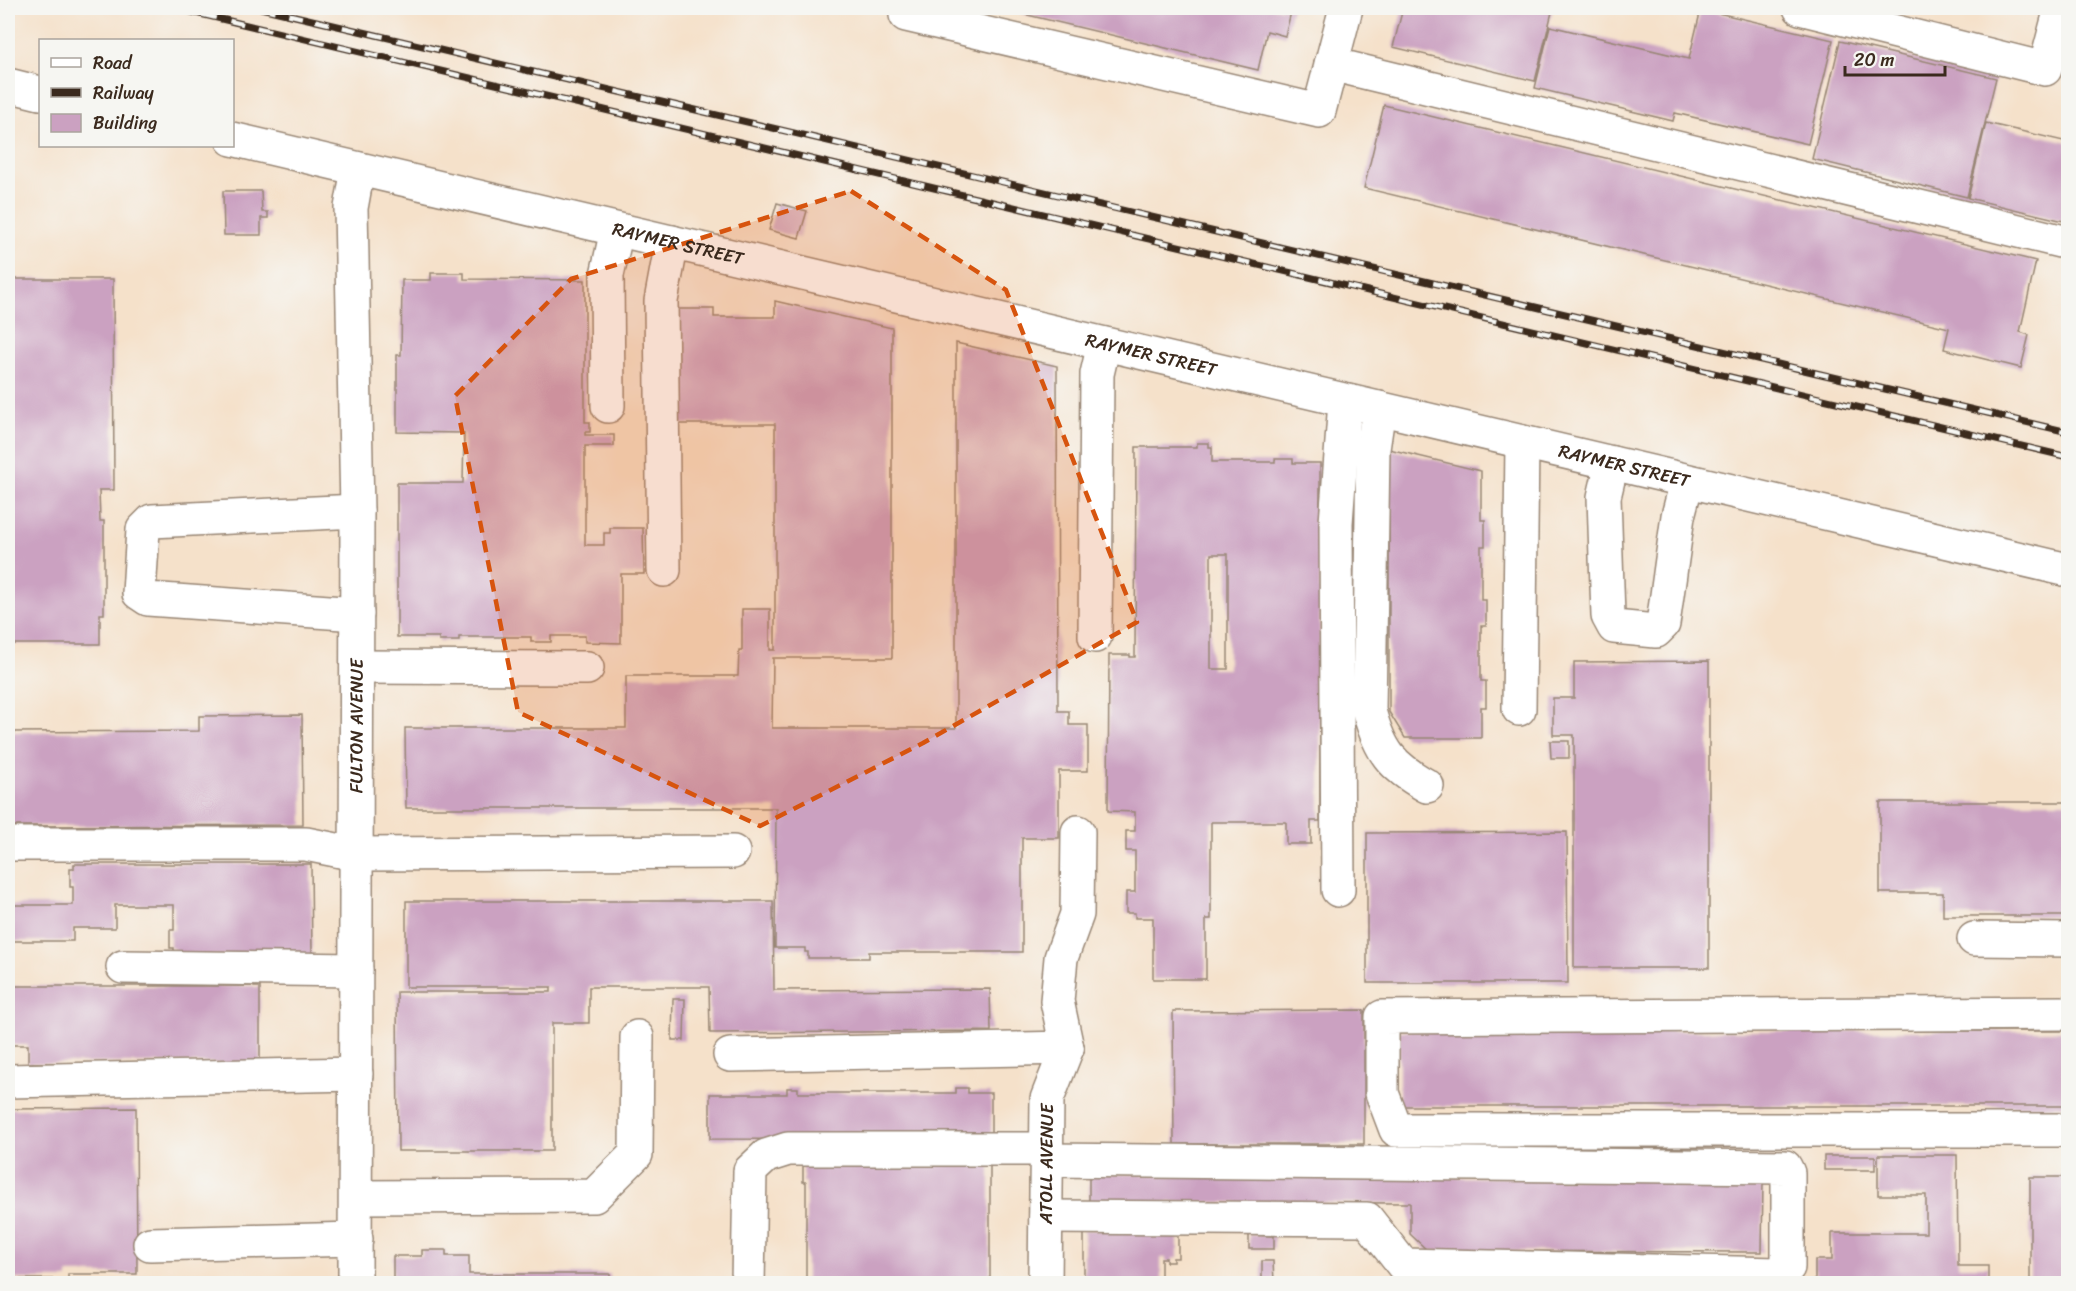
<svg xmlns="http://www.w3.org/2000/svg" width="2076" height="1291" font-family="Sriracha,sans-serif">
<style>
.building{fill:#cba1c1;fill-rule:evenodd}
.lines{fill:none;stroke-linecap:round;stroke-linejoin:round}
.minor-casing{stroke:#988674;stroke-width:36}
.minor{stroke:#fff;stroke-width:33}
.rail-casing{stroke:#3b2a1e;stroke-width:7}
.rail{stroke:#f6f6f2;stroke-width:4.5;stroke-dasharray:14;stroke-linecap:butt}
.marked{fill:#d7540e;fill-opacity:0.2;stroke:#d7540e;stroke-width:4.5;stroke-dasharray:12 8;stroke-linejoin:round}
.labels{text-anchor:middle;stroke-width:4.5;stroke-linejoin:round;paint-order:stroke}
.street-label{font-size:18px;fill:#3b2a1e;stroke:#f6f6f2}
</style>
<rect width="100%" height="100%" fill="#f6f6f2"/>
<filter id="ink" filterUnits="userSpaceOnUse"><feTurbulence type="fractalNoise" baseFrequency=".0167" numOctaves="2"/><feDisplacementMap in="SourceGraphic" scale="12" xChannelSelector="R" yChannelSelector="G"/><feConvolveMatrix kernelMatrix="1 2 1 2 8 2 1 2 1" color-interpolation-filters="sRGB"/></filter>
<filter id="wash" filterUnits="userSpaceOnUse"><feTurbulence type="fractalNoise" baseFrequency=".008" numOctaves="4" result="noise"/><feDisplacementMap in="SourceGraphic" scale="24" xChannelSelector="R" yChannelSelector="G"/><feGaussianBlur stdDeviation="1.35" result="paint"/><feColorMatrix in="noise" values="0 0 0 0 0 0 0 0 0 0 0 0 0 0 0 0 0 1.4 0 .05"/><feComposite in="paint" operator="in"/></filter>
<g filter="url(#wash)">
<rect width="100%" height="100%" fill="#f5e1ca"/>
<g id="blocks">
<path class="building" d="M1020,8H1292L1285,36L1267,31L1258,70L1019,13Z
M1403,8H1553L1535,81L1393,47Z
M1701,9L1833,40L1808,144L1675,113L1673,121L1535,88L1550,26L1689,59Z
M1840,41L1996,78L1967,197L1812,159Z
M1384,105L2036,261L2020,332L2029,335L2021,368L1944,349L1949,328L1364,188Z
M1986,123L2068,142V222L1968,198Z
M223,191H261L262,212H268V218H261V235H224Z
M777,203L807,211L799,238L769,230Z
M431,273H464V279L585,280V422H590V432H585V435H614V446H585V545H604V533H610V528H643L644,574H621V643L585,642V636H551V642H531V637H459V641H439V637H397V483H463L464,433L397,432V355H401L402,280H431Z
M8,279H113L114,490H99L100,521H104V614H100V644H8Z
M775,301L892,328V658H773L772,728H956V343L1057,366L1058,711H1069V725H1088V771H1059V838H1022V952H869V958H808V952H805V948H775L776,808H406L405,728H626V676H738L739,650H742V609H770V650H775V424H677L674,309H714V317H775Z
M1197,443H1209V447H1212V462H1275V459H1293V463H1320V821H1311V844H1286V822H1211V919H1206V979H1153V918H1135V913H1126V892H1135V851H1126V831H1135V812L1108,811L1109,655H1130V657H1135L1136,447H1197ZM1211,554H1228V669H1211Z
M1389,449L1481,471V520H1485V546H1481V600H1486V626H1481V681H1486V707H1481V738H1405L1389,712Z
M1709,661V968H1574V735H1553V698H1574V662Z
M302,715L303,825L8,826V732L199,731V716Z
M1550,741H1569V758H1551Z
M1880,802H2068V916H1943V893H1880Z
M1567,832L1568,983H1367V833Z
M74,864H311L312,956H174V948H170V930H174V905H115V928H73V941H8V905H73V887H70V869H74Z
M406,901H773L774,990L990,989L991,1031L710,1033L709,987H589V1023H552V1151H398L397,992H551V987H406Z
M8,986H254V987H260V1069L212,1063H28V1045H8Z
M673,999H685L684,1040H672Z
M1364,1010V1144H1174L1173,1011Z
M1399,1031H2068V1106H1399Z
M787,1088H798V1093H956V1088H968V1093H991V1140L710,1139V1094H787Z
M136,1108L137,1274H68V1279H8V1109Z
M1878,1155H1957L1958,1266H1988V1284H1815V1260H1832V1233H1926V1195H1878Z
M1824,1156H1875V1170H1824Z
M990,1161V1284H806V1182H803V1163Z
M1089,1174L1763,1180L1762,1252L1428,1251L1410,1234V1203L1089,1202Z
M2030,1177H2068V1284H2030Z
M1178,1229V1258H1173V1262H1166V1258H1161V1284H1084V1230Z
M1249,1235L1274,1236V1249H1249Z
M422,1250H446V1256H469V1274H610V1284H393V1256H422Z
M1262,1261H1273L1274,1283H1262Z"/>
</g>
</g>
<g filter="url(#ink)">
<use href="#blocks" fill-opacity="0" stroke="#988674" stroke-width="1.5"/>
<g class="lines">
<defs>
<g id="minor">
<path d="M908,8L906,15L1319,111L1346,8"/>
<path d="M1800,8L2045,69L2061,8"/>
<path d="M1331,64L2068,243"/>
<path d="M8,85L40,93"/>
<path id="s1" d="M232,139L2068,570"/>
<path d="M608,406L607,275L617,230"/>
<path d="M1379,408L1373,449L1369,711C1380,751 1391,766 1427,786"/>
<path d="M1612,463L1604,497L1608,616L1614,627L1656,631L1663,624L1678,516L1687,481"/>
<path d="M357,511L152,521L143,530L139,593L148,599L357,614"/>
<path d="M664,570L661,301L672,242"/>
<path d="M1095,636L1097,374L1104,344"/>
<path d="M357,667L587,668"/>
<path d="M1519,709L1522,442"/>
<path d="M8,844H306L356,854L733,852"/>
<path d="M1338,890L1336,523L1345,401"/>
<path d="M1974,939L2068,940"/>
<path d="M123,967L356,970"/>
<path d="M2068,1013L1382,1017V1093L1396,1130H2068"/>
<path d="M1067,1048L1057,1001L1061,958L1077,914L1078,832"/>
<path d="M730,1055L1067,1048"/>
<path d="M8,1081L356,1074"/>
<path d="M356,1197L594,1196L636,1154L637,1037"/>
<path d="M1046,1217L1367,1219L1403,1265L1778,1274L1788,1267V1173L1785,1167L1047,1160"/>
<path d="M150,1244L356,1239"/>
<path id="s2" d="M355,1284L357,511L351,208L358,169"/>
<path d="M748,1284L750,1171L766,1156L788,1149H1047"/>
<path id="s3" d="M1045,1284L1047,1099L1067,1048"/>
</g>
</defs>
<use href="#minor" class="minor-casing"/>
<use href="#minor" class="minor"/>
<defs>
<path id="rail" d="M175,8L2068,457
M261,8L2068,432"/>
</defs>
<use href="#rail" class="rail-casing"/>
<use href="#rail" class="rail"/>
</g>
</g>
<path class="marked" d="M851,191L1006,290L1137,622L923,743L760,826L518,712L455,396L571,279Z"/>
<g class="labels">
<g class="street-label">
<text dy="6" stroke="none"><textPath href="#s1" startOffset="458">RAYMER STREET</textPath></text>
<text dy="6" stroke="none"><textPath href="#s1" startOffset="944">RAYMER STREET</textPath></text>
<text dy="6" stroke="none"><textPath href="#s1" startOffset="1430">RAYMER STREET</textPath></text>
<text dy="6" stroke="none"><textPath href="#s2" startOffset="558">FULTON AVENUE</textPath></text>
<text dy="6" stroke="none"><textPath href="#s3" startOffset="120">ATOLL AVENUE</textPath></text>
</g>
</g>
<rect width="2076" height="1291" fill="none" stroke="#f6f6f2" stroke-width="30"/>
<rect x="39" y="39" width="195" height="108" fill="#f6f6f2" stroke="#aba49d" stroke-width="1.5"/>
<rect x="51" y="58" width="30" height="9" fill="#ffffff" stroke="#aba49d" stroke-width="1.5"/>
<text x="93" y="69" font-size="18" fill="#3b2a1e">Road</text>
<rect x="51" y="88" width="30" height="9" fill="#3b2a1e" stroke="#aba49d" stroke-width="1.5"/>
<text x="93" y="99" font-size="18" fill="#3b2a1e">Railway</text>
<rect x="51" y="114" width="30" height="18" fill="#cba1c1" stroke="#aba49d" stroke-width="1.5"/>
<text x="93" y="129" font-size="18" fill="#3b2a1e">Building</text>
<path d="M1845 66v9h100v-9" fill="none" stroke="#3b2a1e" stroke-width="3"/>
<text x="1854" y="66" font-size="18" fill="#3b2a1e" stroke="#f6f6f2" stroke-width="4.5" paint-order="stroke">20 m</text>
</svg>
